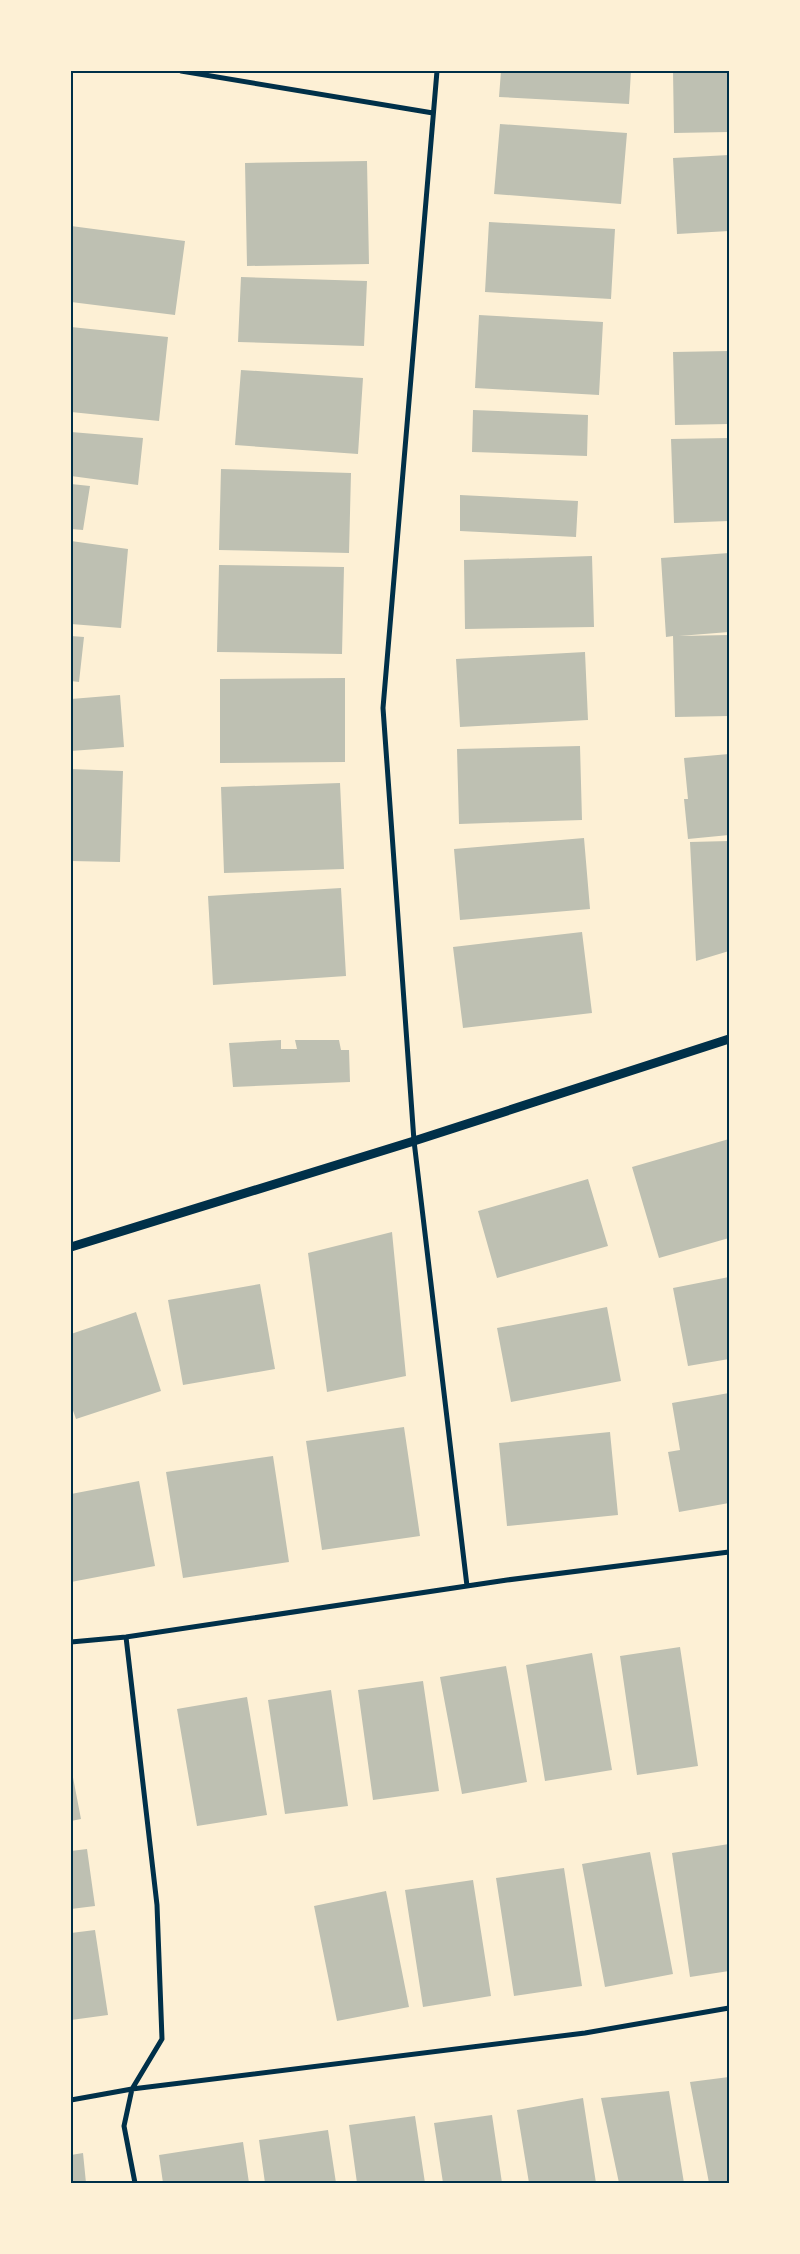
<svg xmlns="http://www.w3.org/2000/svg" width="800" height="2254" font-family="'Fira Sans Condensed',sans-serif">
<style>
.building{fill:#bec0b2}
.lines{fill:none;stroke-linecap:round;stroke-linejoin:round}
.minor{stroke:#003049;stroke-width:5}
.tertiary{stroke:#003049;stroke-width:9}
.neatline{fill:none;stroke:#003049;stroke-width:2}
</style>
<rect width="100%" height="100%" fill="#fdf0d5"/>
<path class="building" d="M501,71H631L629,104L499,97Z
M673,71H729V132L674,133Z
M500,124L627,133L621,204L494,194Z
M729,155V231L677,234L673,158Z
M367,161L369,264L247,266L245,163Z
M489,222L615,229L611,299L485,292Z
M71,226L185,241L175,315L71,302Z
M241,277L367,281L364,346L238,342Z
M479,315L603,322L599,395L475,388Z
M71,327L168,337L159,421L71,412Z
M729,351V424L675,425L673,352Z
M241,370L363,378L358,454L235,445Z
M473,410L588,415L587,456L472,452Z
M71,432L143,438L138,485L71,476Z
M729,438V521L674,523L671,439Z
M221,469L351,473L349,553L219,550Z
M71,484L90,486L83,530L71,529Z
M460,495L578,501L576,537L460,531Z
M71,541L128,549L121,628L71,624Z
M729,553V632L679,636L729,635V716L675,717L673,636L666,637L661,558Z
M592,556L594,627L465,629L464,560Z
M219,565L344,567L342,654L217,652Z
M71,636L84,637L79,682L71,681Z
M585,652L588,720L460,727L456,659Z
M345,678V762L220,763V679Z
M120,695L124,747L71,751V699Z
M580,746L582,820L459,824L457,749Z
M729,754V835L688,839L684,799H688L684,758Z
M71,769L123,771L120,862L71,861Z
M340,783L344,869L224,873L221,787Z
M584,838L590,909L460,920L454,849Z
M729,841V951L696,961L690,842Z
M341,888L346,976L213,985L208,896Z
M582,932L592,1013L463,1028L453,947Z
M281,1040V1049H297L295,1040H339L341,1050H349L350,1082L233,1087L229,1043Z
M729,1139V1238L659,1258L632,1167Z
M588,1179L608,1246L497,1278L478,1211Z
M392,1232L406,1376L327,1392L308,1253Z
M729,1277V1359L688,1366L673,1288Z
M260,1284L275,1369L183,1385L168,1300Z
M607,1307L621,1381L511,1402L497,1328Z
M136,1312L161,1391L76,1419L71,1405V1334Z
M729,1393V1503L679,1512L668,1452L680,1450L672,1403Z
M404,1427L420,1536L322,1550L306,1441Z
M610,1432L618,1515L507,1526L499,1443Z
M273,1456L289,1562L183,1578L166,1472Z
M139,1481L155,1566L71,1582V1494Z
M680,1647L698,1766L637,1775L620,1656Z
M592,1653L612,1770L545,1781L526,1665Z
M506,1666L527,1782L462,1794L440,1677Z
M423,1681L439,1791L373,1800L358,1690Z
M331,1690L348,1806L285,1814L268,1700Z
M247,1697L267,1815L197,1826L177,1709Z
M71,1767L81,1819L71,1821Z
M729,1844V1971L690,1977L672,1853Z
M87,1849L95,1906L71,1909V1851Z
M650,1852L673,1974L605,1987L582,1864Z
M564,1868L582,1986L514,1996L496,1878Z
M473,1880L491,1996L423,2007L405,1890Z
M386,1891L409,2007L337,2021L314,1906Z
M95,1930L108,2015L71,2020V1933Z
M729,2077V2183H709L690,2082Z
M669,2091L684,2183H619L601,2098Z
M583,2098L596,2183H529L517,2110Z
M492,2115L502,2183H443L434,2123Z
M415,2116L425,2183H357L349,2125Z
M328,2130L336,2183H265L259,2140Z
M243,2142L249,2183H163L159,2155Z
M83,2153L86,2183H71V2155Z"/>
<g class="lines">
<path class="minor" d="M181,71L433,113
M437,71L383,708L414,1141L467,1586
M126,1637L157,1905L162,2039L132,2089L124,2126L135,2183
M71,1642L126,1637L507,1580L729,1552
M71,2100L132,2089L585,2033L729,2008"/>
<path class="tertiary" d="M71,1247L414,1141L729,1039"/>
</g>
<rect width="800" height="2254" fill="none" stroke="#fdf0d5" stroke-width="145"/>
<rect x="72" y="72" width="656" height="2110" class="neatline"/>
</svg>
